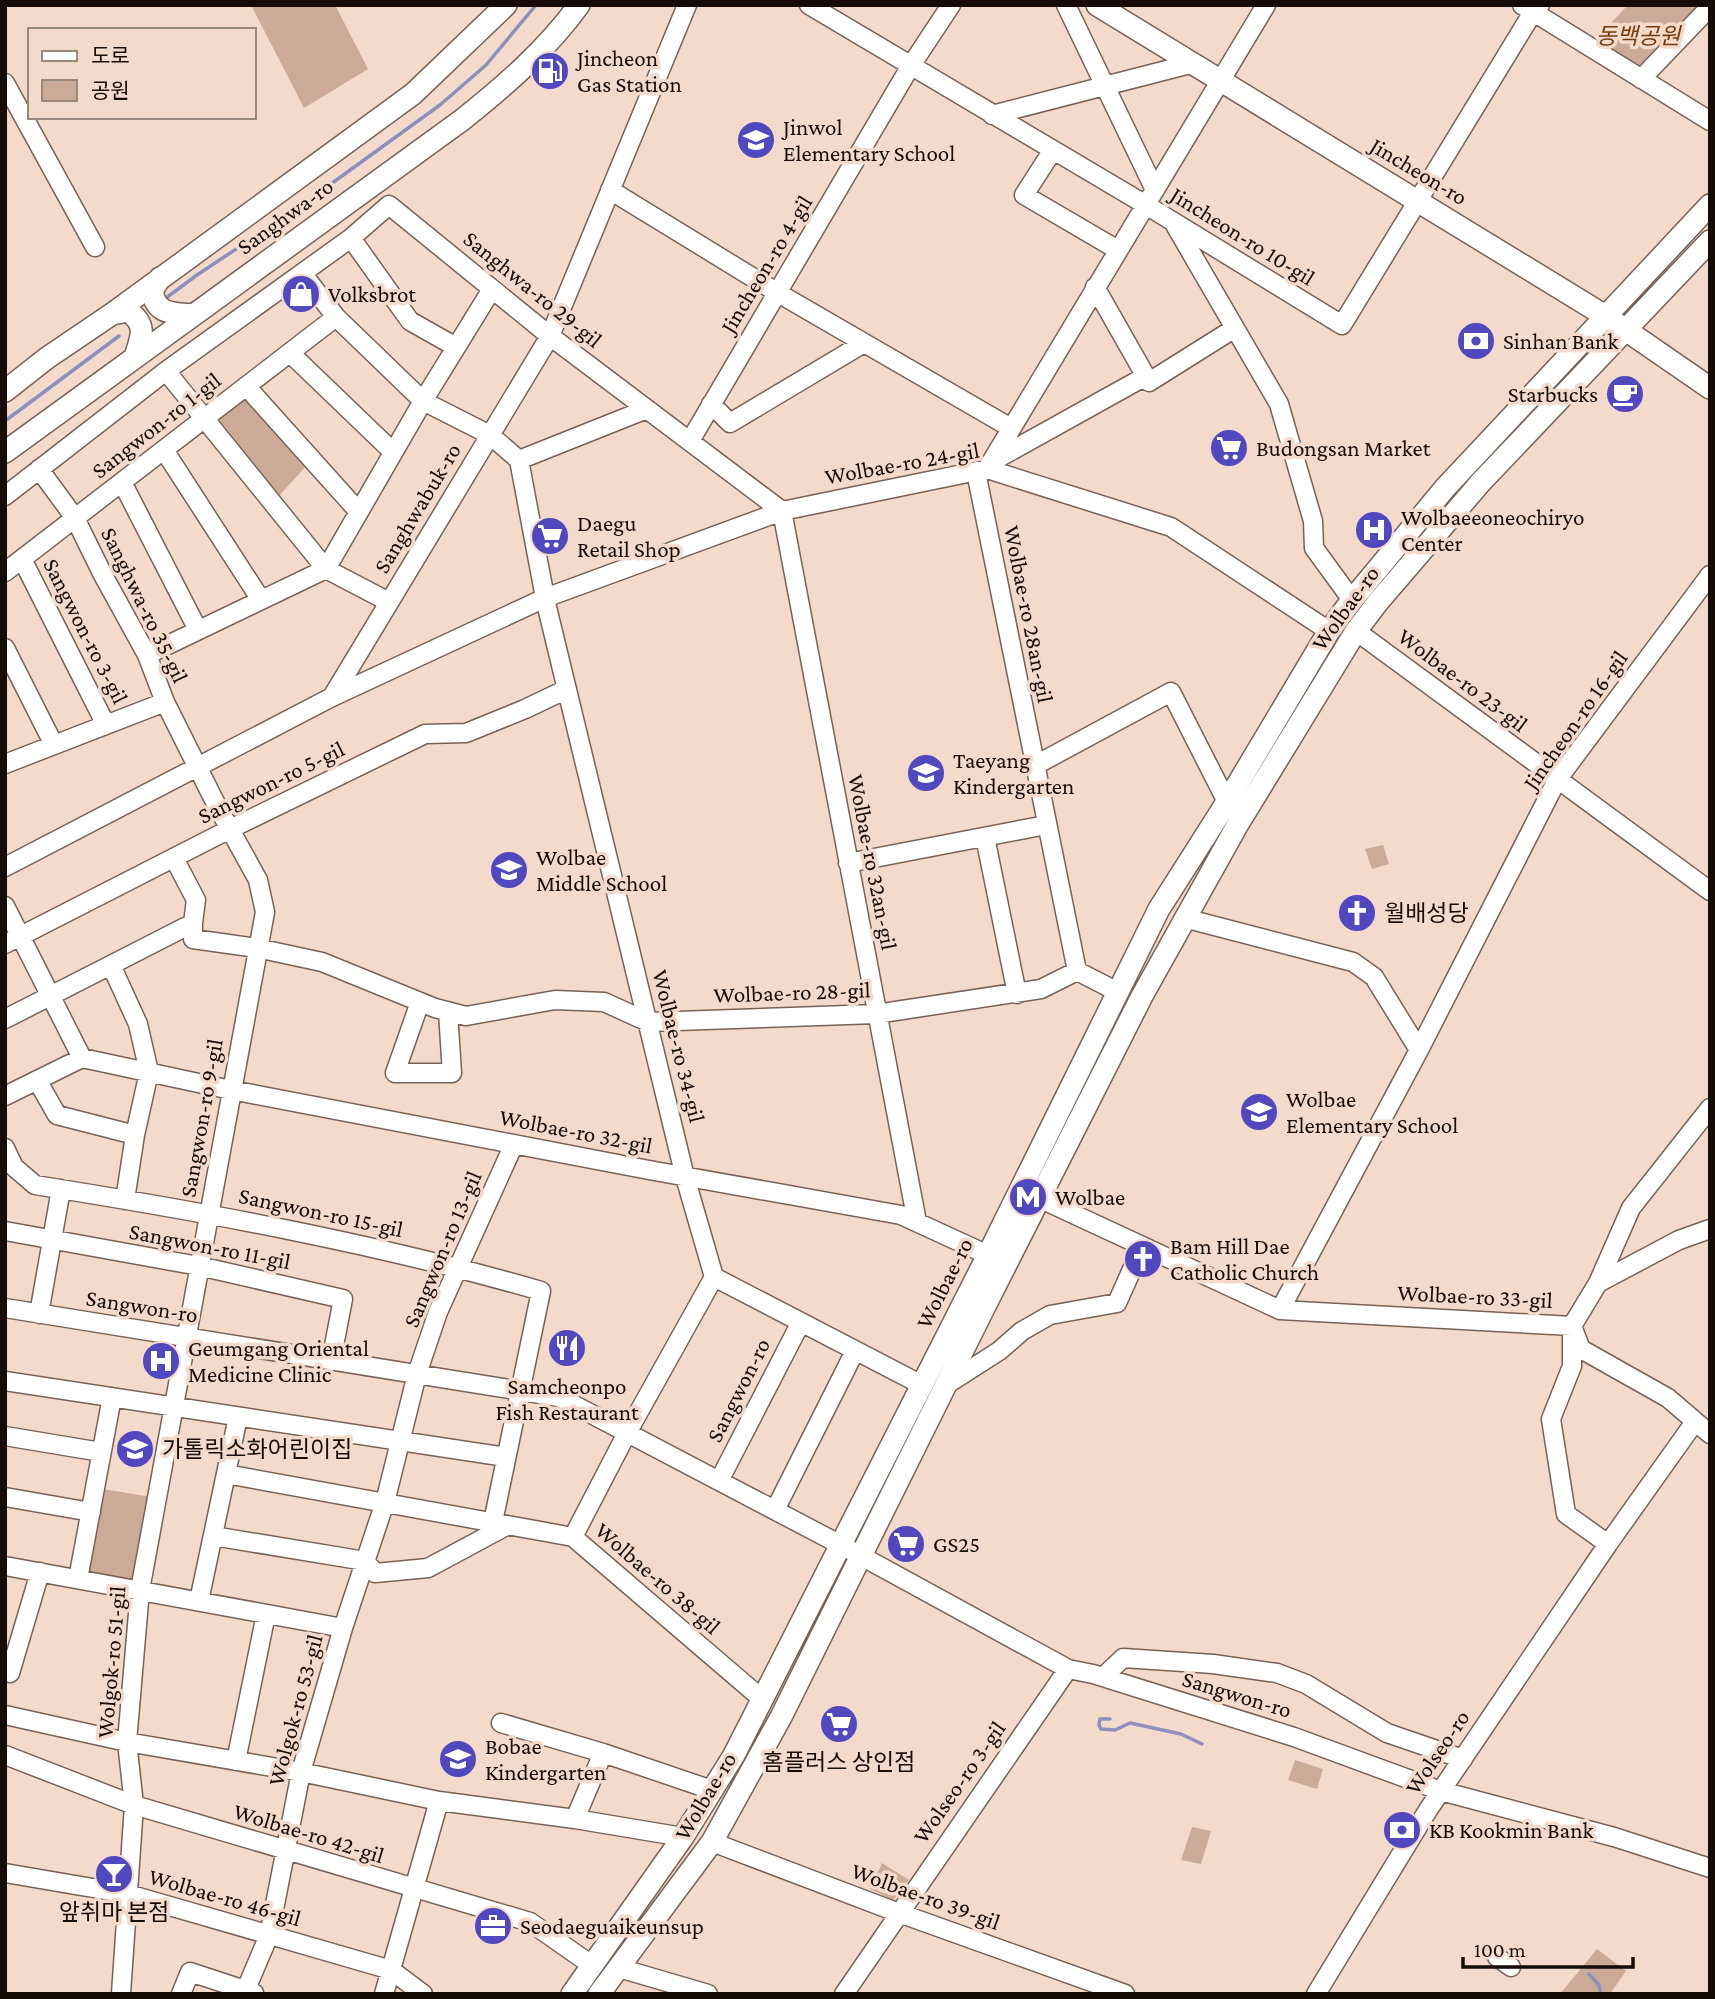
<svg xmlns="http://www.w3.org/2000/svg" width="1715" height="1999" font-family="'Crimson Pro','Noto Sans KR',serif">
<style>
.green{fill:#cbab97}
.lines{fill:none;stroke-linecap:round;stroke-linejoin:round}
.stream{stroke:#8d90bd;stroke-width:3.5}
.minor-casing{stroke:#786254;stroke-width:21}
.major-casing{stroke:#786254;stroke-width:24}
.minor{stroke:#fff;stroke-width:18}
.major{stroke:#fff;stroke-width:21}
.labels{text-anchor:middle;stroke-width:7;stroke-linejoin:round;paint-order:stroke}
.park-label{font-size:23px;font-style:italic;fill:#763c11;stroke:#f4dacb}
.poi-label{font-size:23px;fill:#150c08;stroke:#f4dacb;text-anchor:start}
.street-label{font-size:23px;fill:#150c08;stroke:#f4dacb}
</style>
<rect width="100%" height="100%" fill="#f4dacb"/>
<path class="green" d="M255,5H335L368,69L304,108L252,7Z
M1628,5H1705L1641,72L1593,42Z
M246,393L309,463L277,498L213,420Z
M1383,845L1389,864L1372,869L1365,849Z
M103,1489L151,1497L136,1583L89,1575Z
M1295,1760L1323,1769L1317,1789L1288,1780Z
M1192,1827L1211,1831L1201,1864L1181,1860Z
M882,1863L909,1880L893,1900L870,1889Z
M1597,1949L1626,1971L1610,1994H1560Z"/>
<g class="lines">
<path class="stream" d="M166,298L197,275L295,210L440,105L486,65L536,5
M5,421L119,336
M1110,1719H1100L1099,1725L1101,1729L1115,1730L1130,1723L1181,1734L1202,1744
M1589,1974L1599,1985L1601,1994"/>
<defs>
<path id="minor" d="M809,5L1146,205L1342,325L1533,12L1540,5
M1066,5L1155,190
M1522,5L1710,121
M1641,79L1710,7
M5,83L95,247
M992,115L1190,64
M1053,150L1024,195L1118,250
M610,190L778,293L1011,428
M1175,225L1279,404L1313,521L1314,548L1352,600
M351,238L410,321L456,347
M302,273L336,317L423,401L490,435L519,460
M1095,287L1149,382L1235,328
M290,353L393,452
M166,371L326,569L389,602
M246,386L359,512
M711,404L730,423L864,343
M690,441L910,67L951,5
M164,450L261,600
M519,460L546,603L685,1177L714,1277L922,1385
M519,460L647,409
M993,461L1146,376
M39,469L75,518L103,575L147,655L165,702L216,804L258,880L265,912L140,1590L127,1742L134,1805L121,1994
M987,469L1266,5
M976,472L1077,971
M122,482L198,630
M5,496L166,371L351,238L389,205L550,336L782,511L917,1222
M22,559L106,725
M5,572L336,317
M1356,631L1710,891
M5,648L54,745
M147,655L326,569L423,401L492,289
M332,697L545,598L782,511L987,469L1171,527L1329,631
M5,764L165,702
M1034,766L1171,692L1227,802
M985,837L1017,994
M848,863L1046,825
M5,867L332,697L550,336L687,5
M5,906L82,1058
M1184,918L1353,962L1374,977L1419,1050
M193,923V939L257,948L322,962L435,1008L466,1016L555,1000L604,1002L648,1022L876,1014L1041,989L1077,971
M5,944L230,829L425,734L466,733L525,709L567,689
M111,965L138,1024L149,1072L135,1135L125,1200
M1077,971L1118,992
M420,1002L395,1073H452L448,1012
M5,1019L193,923L196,900L174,858
M37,1080L57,1115L135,1135
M5,1096L82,1058L231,1090L649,1170L901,1215L988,1255
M5,1148L14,1167L35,1185C205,1212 375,1243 541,1291L493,1522
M1041,1199L1280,1310L1572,1326L1581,1349L1668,1398L1710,1434
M5,1231L199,1266L343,1299L331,1361
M1598,1283L1679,1240L1710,1229
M5,1308L559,1397L841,1545L1068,1669L1093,1674L1294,1737L1441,1791L1614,1837L1710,1868
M1280,1310L1419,1050L1557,780L1710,575
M39,1314L61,1189
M5,1381L506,1457
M946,1385L999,1351L1022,1331L1050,1315L1117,1303L1142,1247
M5,1436L101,1452
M226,1474L573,1537L762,1699
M719,1481L801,1322
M5,1497L91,1512
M775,1510L855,1351
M213,1536L365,1561L375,1573L428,1568L508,1525
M573,1537L627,1433L714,1277
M1608,1544L1566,1514L1551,1419L1572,1366V1326L1598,1283L1631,1208L1710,1108
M5,1566L343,1628
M78,1579L112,1397
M199,1601L238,1417
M5,1671L10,1673L40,1572
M1103,1677L1123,1658L1213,1664L1277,1673L1306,1684L1387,1733L1463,1759
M5,1715L127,1742L301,1772L439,1801L575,1819L683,1837
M501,1723L603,1753L712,1790
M5,1755L134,1805L530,1922L593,1966
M236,1761L266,1614
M575,1819L603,1753
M712,1842L899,1913L1125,1994
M5,1873L128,1894L391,1970L423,1994
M1497,1957L1511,1967
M619,1968L708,1994
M181,1994L190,1972L254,1993
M244,1994L269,1935L301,1772L343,1628L385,1502L417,1374L438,1312L514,1144
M384,1994L439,1801
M844,1994L1068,1669
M1316,1994L1428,1810L1608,1544L1694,1423"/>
<path id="major" d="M1097,5L1607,317L1710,388
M160,278L152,291C156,314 171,313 192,315
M112,314L128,311C148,325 141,337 135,357
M5,391L47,358L112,314L413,94L506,5
M5,452L462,120C505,86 547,49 579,5
M572,1994L683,1837L734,1755L988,1255L1159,909L1227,802L1329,631L1352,600L1445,488L1710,205
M599,1994L712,1842L781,1717L983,1310L1142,996L1238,824L1356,631L1378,602L1481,482L1710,241"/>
</defs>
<use href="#minor" class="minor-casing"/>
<use href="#major" class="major-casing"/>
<use href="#minor" class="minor"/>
<use href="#major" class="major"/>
</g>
<defs>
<symbol id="fuel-disc" viewBox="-11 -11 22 22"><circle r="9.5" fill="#5147be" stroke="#f4dacb"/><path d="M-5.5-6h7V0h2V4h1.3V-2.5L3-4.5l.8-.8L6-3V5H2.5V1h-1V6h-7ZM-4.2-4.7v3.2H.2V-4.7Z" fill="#fff"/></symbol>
<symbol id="school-disc" viewBox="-11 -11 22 22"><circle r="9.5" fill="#5147be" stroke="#f4dacb"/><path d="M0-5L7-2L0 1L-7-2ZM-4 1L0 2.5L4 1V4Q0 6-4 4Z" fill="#fff"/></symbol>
<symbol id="shop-disc" viewBox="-11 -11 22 22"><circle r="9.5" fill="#5147be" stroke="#f4dacb"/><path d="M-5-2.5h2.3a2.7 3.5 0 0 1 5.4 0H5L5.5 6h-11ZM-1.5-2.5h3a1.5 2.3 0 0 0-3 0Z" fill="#fff"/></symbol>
<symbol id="bank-disc" viewBox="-11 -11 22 22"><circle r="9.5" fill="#5147be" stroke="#f4dacb"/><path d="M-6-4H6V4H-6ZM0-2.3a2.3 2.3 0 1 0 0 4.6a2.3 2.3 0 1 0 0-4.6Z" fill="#fff"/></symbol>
<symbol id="cafe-disc" viewBox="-11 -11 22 22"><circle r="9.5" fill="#5147be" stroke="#f4dacb"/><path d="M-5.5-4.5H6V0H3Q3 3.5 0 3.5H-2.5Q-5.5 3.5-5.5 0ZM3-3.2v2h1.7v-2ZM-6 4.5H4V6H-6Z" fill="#fff"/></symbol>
<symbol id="supermarket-disc" viewBox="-11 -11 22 22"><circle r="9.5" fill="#5147be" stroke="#f4dacb"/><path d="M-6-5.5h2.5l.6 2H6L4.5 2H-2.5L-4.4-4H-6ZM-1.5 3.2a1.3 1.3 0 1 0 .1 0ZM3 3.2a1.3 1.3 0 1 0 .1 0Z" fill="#fff"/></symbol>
<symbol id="hospital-disc" viewBox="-11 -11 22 22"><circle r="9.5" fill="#5147be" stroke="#f4dacb"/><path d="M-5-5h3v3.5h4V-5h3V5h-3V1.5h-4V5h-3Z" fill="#fff"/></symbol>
<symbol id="church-disc" viewBox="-11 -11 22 22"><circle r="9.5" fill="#5147be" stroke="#f4dacb"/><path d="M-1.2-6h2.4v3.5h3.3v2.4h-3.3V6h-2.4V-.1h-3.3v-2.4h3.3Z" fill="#fff"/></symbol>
<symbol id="metro-disc" viewBox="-11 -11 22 22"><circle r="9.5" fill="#5147be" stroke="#f4dacb"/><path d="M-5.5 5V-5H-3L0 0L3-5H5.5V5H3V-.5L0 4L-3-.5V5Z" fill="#fff"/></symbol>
<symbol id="restaurant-disc" viewBox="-11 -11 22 22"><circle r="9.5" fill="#5147be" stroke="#f4dacb"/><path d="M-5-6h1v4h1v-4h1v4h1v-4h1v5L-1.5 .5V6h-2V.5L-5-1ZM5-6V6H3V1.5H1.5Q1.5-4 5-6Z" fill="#fff"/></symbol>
<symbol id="bar-disc" viewBox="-11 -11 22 22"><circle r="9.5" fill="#5147be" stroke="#f4dacb"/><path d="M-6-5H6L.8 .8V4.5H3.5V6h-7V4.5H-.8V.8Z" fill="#fff"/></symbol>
<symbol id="office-disc" viewBox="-11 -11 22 22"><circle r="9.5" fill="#5147be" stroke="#f4dacb"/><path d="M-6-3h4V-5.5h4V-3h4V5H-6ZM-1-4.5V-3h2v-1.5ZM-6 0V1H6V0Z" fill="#fff"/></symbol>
</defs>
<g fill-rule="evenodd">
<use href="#fuel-disc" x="528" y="49" width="44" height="44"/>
<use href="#school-disc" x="734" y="118" width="44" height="44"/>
<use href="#shop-disc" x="279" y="272" width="44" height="44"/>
<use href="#bank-disc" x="1454" y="319" width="44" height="44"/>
<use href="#cafe-disc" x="1603" y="372" width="44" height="44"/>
<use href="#supermarket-disc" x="1207" y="426" width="44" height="44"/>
<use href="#hospital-disc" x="1352" y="508" width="44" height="44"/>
<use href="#supermarket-disc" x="528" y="514" width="44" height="44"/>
<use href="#school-disc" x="904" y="751" width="44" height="44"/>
<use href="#school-disc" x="487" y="848" width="44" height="44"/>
<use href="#church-disc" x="1335" y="891" width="44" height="44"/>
<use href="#school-disc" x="1237" y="1090" width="44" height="44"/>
<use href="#metro-disc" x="1006" y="1175" width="44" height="44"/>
<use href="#church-disc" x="1121" y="1237" width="44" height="44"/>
<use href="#restaurant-disc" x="545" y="1326" width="44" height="44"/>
<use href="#hospital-disc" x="139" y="1339" width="44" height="44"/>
<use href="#school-disc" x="113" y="1427" width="44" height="44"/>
<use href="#supermarket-disc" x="884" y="1522" width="44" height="44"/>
<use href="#supermarket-disc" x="817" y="1702" width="44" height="44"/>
<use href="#school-disc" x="436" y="1737" width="44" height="44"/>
<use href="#bank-disc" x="1380" y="1808" width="44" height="44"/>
<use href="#bar-disc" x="92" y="1852" width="44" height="44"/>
<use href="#office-disc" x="471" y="1904" width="44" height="44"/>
</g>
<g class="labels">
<g class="park-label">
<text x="1638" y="44">동백공원</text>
</g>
<g class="poi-label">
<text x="577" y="66">Jincheon<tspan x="577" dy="26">Gas Station</tspan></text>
<text x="783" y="135">Jinwol<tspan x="783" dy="26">Elementary School</tspan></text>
<text x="328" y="302">Volksbrot</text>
<text x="1503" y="349">Sinhan Bank</text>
<text x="1598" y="402" text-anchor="end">Starbucks</text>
<text x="1256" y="456">Budongsan Market</text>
<text x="1401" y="525">Wolbaeeoneochiryo<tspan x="1401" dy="26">Center</tspan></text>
<text x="577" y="531">Daegu<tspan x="577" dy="26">Retail Shop</tspan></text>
<text x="953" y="768">Taeyang<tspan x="953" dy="26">Kindergarten</tspan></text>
<text x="536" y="865">Wolbae<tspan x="536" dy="26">Middle School</tspan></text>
<text x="1384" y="921">월배성당</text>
<text x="1286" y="1107">Wolbae<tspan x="1286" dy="26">Elementary School</tspan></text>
<text x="1055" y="1205">Wolbae</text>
<text x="1170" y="1254">Bam Hill Dae<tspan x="1170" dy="26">Catholic Church</tspan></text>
<text x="188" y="1356">Geumgang Oriental<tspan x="188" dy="26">Medicine Clinic</tspan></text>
<text x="567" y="1394" text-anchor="middle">Samcheonpo<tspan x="567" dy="26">Fish Restaurant</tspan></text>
<text x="162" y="1457">가톨릭소화어린이집</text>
<text x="933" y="1552">GS25</text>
<text x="485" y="1754">Bobae<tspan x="485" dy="26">Kindergarten</tspan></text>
<text x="839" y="1770" text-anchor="middle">홈플러스 상인점</text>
<text x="1429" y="1838">KB Kookmin Bank</text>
<text x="114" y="1920" text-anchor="middle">앞취마 본점</text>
<text x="520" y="1934">Seodaeguaikeunsup</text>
</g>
<g class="street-label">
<text transform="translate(1419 171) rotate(31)" y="8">Jincheon-ro</text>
<text transform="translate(285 216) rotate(-36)" y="8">Sanghwa-ro</text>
<text transform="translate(1243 236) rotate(32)" y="8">Jincheon-ro 10-gil</text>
<text transform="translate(766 264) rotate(-59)" y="8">Jincheon-ro 4-gil</text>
<text transform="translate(533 289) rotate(39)" y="8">Sanghwa-ro 29-gil</text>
<text transform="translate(156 425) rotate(-38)" y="8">Sangwon-ro 1-gil</text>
<text transform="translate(902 463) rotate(-10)" y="8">Wolbae-ro 24-gil</text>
<text transform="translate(417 508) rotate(-59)" y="8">Sanghwabuk-ro</text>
<text transform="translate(145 605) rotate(64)" y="8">Sanghwa-ro 35-gil</text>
<text transform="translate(1345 608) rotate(-54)" y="8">Wolbae-ro</text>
<text transform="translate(1029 614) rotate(79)" y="8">Wolbae-ro 28an-gil</text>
<text transform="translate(86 631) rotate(63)" y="8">Sangwon-ro 3-gil</text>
<text transform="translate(1463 680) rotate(37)" y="8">Wolbae-ro 23-gil</text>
<text transform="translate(1575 720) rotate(-55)" y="8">Jincheon-ro 16-gil</text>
<text transform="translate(271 782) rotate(-26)" y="8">Sangwon-ro 5-gil</text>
<text transform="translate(873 862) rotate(79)" y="8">Wolbae-ro 32an-gil</text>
<text transform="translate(792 992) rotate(-2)" y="8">Wolbae-ro 28-gil</text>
<text transform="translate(679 1046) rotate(76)" y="8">Wolbae-ro 34-gil</text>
<text transform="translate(201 1118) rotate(-80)" y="8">Sangwon-ro 9-gil</text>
<text transform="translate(576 1131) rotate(11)" y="8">Wolbae-ro 32-gil</text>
<text transform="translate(321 1212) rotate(12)" y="8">Sangwon-ro 15-gil</text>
<text transform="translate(210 1246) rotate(11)" y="8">Sangwon-ro 11-gil</text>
<text transform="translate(442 1249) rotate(-67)" y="8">Sangwon-ro 13-gil</text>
<text transform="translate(944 1283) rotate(-63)" y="8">Wolbae-ro</text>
<text transform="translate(1475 1296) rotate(3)" y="8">Wolbae-ro 33-gil</text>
<text transform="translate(142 1306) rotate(9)" y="8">Sangwon-ro</text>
<text transform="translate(738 1390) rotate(-63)" y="8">Sangwon-ro</text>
<text transform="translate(658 1578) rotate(41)" y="8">Wolbae-ro 38-gil</text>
<text transform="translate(111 1662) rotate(-85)" y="8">Wolgok-ro 51-gil</text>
<text transform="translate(1237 1694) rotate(17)" y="8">Sangwon-ro</text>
<text transform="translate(295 1710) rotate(-75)" y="8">Wolgok-ro 53-gil</text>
<text transform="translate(1437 1752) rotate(-56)" y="8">Wolseo-ro</text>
<text transform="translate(959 1782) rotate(-55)" y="8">Wolseo-ro 3-gil</text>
<text transform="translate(705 1796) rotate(-59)" y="8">Wolbae-ro</text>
<text transform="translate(309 1833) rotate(17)" y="8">Wolbae-ro 42-gil</text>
<text transform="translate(926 1896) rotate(20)" y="8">Wolbae-ro 39-gil</text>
<text transform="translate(225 1897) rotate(16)" y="8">Wolbae-ro 46-gil</text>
</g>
</g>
<rect width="1715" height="1999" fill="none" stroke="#150c08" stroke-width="14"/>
<rect x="28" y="28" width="228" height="91" fill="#f4dacb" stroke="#9b887d" stroke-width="2"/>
<rect x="42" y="51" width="35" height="10" fill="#ffffff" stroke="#9b887d" stroke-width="2"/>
<text x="91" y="63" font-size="21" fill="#150c08">도로</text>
<rect x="42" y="80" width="35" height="21" fill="#cbab97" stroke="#9b887d" stroke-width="2"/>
<text x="91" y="98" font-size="21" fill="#150c08">공원</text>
<path d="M1463 1957v10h170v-10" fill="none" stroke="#150c08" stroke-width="3.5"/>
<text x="1474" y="1957" font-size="21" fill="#150c08" stroke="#f4dacb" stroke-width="5" paint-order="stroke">100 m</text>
</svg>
